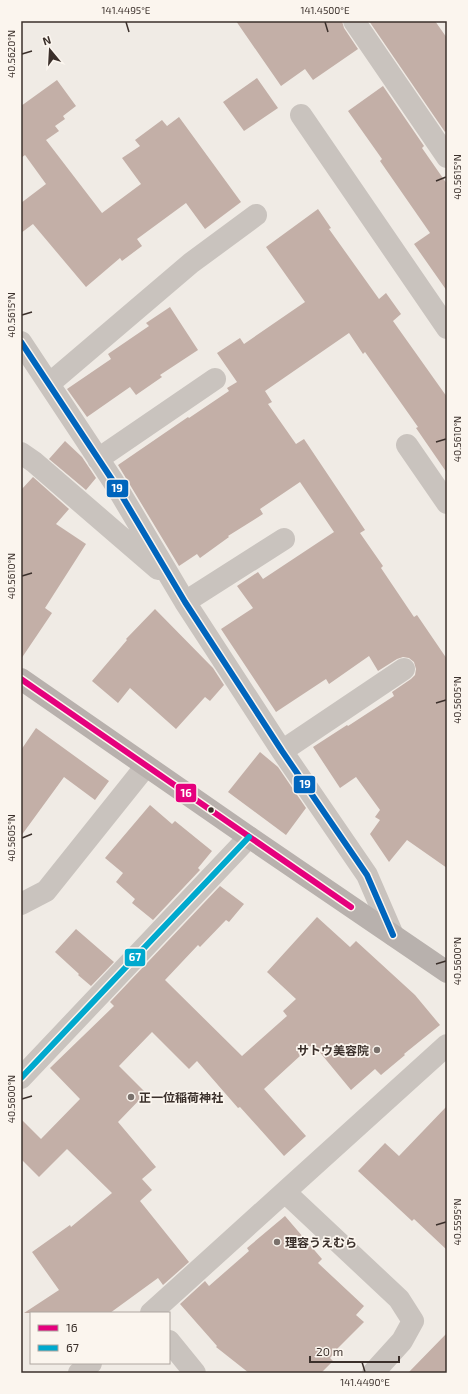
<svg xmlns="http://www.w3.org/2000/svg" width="468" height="1394" viewBox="0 0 468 1394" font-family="'Exo 2','Noto Sans JP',sans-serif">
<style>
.building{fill:#c3afa7}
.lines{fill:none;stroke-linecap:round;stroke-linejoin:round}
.street{stroke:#c9c3be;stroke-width:22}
.primary{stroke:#b8b1ad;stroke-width:22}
.bus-1-casing{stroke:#fbf5ee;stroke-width:9}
.bus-2-casing{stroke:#fbf5ee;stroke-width:9}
.bus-3-casing{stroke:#fbf5ee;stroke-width:9}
.bus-1{stroke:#e5007d;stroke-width:6}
.bus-2{stroke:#00a9ce;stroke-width:6}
.bus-3{stroke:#0065bd;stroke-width:6}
.ticks{fill:none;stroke:#3b302b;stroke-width:1.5}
.bus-dot{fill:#3b302b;stroke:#fbf5ee;stroke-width:1.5}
.poi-dot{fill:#7a716c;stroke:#fbf5ee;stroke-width:1.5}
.labels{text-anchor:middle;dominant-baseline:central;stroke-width:3.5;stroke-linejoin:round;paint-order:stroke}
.poi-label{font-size:12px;font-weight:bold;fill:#3b302b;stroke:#fbf5ee;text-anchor:start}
.line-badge{stroke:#fbf5ee;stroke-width:1.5}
.badge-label{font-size:11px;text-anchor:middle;font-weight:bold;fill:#fff}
.neatline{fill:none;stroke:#3b302b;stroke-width:1.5}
.ticks-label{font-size:10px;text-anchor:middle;fill:#3b302b}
</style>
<rect width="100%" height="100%" fill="#f0ebe5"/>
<!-- building -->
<path class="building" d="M 236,21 L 342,21 L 344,28 L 358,49 L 313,80 L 305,69 L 281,86 Z
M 369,21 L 435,21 L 447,38 L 447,130 L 445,132 Z
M 257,78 L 278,108 L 244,131 L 223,102 Z
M 57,80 L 76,106 L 63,116 L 65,119 L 55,126 L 59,131 L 46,140 L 102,213 L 141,184 L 122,158 L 140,146 L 135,140 L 162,120 L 167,126 L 179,117 L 241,202 L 205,229 L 186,203 L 137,239 L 142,246 L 122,261 L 120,258 L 86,287 L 33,224 L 21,233 L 21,203 L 46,184 L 25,155 L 21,158 L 21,106 Z
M 383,86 L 424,146 L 422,148 L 447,184 L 447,291 L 414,244 L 430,233 L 380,161 L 382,159 L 348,111 Z
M 318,209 L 331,228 L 329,229 L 379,299 L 386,293 L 401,314 L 393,321 L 447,397 L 447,473 L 416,428 L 418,427 L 365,352 L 363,354 L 349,333 L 265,391 L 272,402 L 268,404 L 296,444 L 304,439 L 365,530 L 360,533 L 383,566 L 381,568 L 414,617 L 417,615 L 447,659 L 447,868 L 407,840 L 389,862 L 370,834 L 380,820 L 375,817 L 380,810 L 356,777 L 340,788 L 313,747 L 347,725 L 348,726 L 394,696 L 392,692 L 411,679 L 415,675 L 416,669 L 414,662 L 409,658 L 403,657 L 397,659 L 378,671 L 369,656 L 329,684 L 326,679 L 276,712 L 221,629 L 253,608 L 237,586 L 258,572 L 263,579 L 334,532 L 300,482 L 260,509 L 263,514 L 228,536 L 229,537 L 200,558 L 197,554 L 179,566 L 118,465 L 188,417 L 189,418 L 229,391 L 227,388 L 237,382 L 217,353 L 240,338 L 244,344 L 305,302 L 266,247 Z
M 170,307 L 198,350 L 160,375 L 162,377 L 136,395 L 130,387 L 87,417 L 67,389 L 111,359 L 108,354 L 149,326 L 146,323 Z
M 65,441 L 82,457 L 96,478 L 86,490 L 49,459 Z
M 33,477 L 69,509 L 56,524 L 86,544 L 45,608 L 52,613 L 21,659 L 21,490 Z
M 155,609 L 213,668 L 224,685 L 210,701 L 205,697 L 176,729 L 130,688 L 118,703 L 92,681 L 127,640 L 126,639 Z
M 36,728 L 109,781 L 95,800 L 64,777 L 21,836 L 21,750 Z
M 260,752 L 278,767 L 306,808 L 286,835 L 228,792 Z
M 150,805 L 172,824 L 175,821 L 212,851 L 198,868 L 200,870 L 153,920 L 132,903 L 135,899 L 116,882 L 123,873 L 105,858 Z
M 220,886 L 244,904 L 229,922 L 226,920 L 200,947 L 198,945 L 165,980 L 242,1056 L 287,1016 L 283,1011 L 296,999 L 267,972 L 317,917 L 350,947 L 356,941 L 415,995 L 440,1025 L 404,1054 L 405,1055 L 381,1075 L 375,1069 L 351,1090 L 313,1044 L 264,1089 L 306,1136 L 284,1156 L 240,1107 L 238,1108 L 197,1061 L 189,1069 L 152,1032 L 119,1066 L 146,1093 L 118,1122 L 156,1167 L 142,1179 L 152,1190 L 140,1201 L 189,1262 L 163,1285 L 158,1278 L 110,1313 L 24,1313 L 59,1290 L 32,1252 L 70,1225 L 71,1227 L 112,1193 L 67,1149 L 39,1177 L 21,1159 L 21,1119 L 41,1139 L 80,1099 L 50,1068 L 114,1006 L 110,1002 Z
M 76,929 L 114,962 L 91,986 L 78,975 L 79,974 L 55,952 Z
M 447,1106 L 447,1250 L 414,1219 L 412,1221 L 358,1171 L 385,1143 L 399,1156 Z
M 285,1216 L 322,1259 L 318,1263 L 364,1306 L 356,1315 L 364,1322 L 338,1348 L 330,1358 L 333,1361 L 321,1373 L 249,1373 L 216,1347 L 217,1346 L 180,1304 L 205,1281 L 209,1286 L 249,1251 L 247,1248 Z
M 447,1333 L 447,1373 L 408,1373 Z"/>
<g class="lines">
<!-- street -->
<path class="street" d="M 354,21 L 447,157
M 301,115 L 447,328
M 21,342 L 113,481 L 185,602 L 282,751 L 367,875 L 393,935
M 49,384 L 191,263 L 256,215
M 407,445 L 447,503
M 21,453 L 34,462 L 158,569
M 98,459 L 215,379
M 185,602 L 284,539
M 282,751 L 404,669
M 21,904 L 46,891 L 146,766
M 21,1078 L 249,837
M 285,1192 L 399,1299 L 413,1321 L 402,1341 L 373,1373
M 151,1313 L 447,1045
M 169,1341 L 195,1373
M 79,1373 L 91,1363"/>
<!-- primary -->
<path class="primary" d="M 21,679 L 249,837 L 447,972"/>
<!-- bus-1 casing -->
<g class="bus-1-casing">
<path id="bus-1" d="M 21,679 L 351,907"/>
</g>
<!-- bus-2 casing -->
<g class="bus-2-casing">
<path id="bus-2" d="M 21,1078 L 249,837"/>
</g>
<!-- bus-3 casing -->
<g class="bus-3-casing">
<path id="bus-3" d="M 21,342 L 113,481 L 185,602 L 282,751 L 367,875 L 393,935"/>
</g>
<!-- bus-1 -->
<use href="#bus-1" class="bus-1"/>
<!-- bus-2 -->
<use href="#bus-2" class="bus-2"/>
<!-- bus-3 -->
<use href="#bus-3" class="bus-3"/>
</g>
<!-- ticks -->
<path class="ticks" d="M 126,22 L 129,32M 325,22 L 328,32M 22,54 L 32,51M 436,181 L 446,177M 22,315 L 32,312M 436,442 L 446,439M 22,576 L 32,573M 436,703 L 446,700M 22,838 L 32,834M 436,964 L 446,961M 22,1099 L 32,1096M 436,1225 L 446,1222M 362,1362 L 365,1372"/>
<!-- markers -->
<circle class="bus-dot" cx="211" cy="810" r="3.5"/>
<g class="poi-dot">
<circle cx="377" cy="1050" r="4"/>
<circle cx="131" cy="1097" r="4"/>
<circle cx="277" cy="1242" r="4"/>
</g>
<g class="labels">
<!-- poi labels -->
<g class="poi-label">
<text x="369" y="1050" text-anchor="end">サトウ美容院</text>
<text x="139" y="1097">正一位稲荷神社</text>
<text x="285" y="1242">理容うえむら</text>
</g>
</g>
<g class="line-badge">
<rect x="106" y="479" width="23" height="19" rx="4" fill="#0065bd"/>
<rect x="293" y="775" width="23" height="19" rx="4" fill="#0065bd"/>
<rect x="175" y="783" width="22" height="20" rx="4" fill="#e5007d"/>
<rect x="124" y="948" width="22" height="19" rx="4" fill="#00a9ce"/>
</g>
<g class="badge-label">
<text x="117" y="492">19</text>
<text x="305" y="788">19</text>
<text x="186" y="797">16</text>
<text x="135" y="961">67</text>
</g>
<!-- border -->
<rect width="468" height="1394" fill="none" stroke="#fbf5ee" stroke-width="44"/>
<!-- legend -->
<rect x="30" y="1312" width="140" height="52" fill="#fbf5ee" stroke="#aea6a0"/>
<rect x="38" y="1325" width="20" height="6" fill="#e5007d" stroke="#aea6a0"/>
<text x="66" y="1332" font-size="12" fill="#3b302b">16</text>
<rect x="38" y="1345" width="20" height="6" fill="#00a9ce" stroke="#aea6a0"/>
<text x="66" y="1352" font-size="12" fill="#3b302b">67</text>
<!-- north arrow -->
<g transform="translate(50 50) rotate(342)" stroke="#fbf5ee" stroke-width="3" paint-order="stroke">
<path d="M0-3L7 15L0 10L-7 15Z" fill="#3b302b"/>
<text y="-6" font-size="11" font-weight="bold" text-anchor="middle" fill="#3b302b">N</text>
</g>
<!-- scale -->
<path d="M310 1356v6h89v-6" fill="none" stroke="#3b302b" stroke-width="2"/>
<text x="316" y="1356" font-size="12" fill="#3b302b" stroke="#fbf5ee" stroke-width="3" paint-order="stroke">20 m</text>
<rect x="22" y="22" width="424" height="1350" class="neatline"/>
<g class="ticks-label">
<text x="126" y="14">141.4495°E</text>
<text x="325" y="14">141.4500°E</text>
<text transform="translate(11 54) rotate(-90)" y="4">40.5620°N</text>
<text transform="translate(457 177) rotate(-90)" y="4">40.5615°N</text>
<text transform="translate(11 315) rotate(-90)" y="4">40.5615°N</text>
<text transform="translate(457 439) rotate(-90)" y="4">40.5610°N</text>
<text transform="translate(11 576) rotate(-90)" y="4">40.5610°N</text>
<text transform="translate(457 700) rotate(-90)" y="4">40.5605°N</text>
<text transform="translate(11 838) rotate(-90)" y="4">40.5605°N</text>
<text transform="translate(457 961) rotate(-90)" y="4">40.5600°N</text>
<text transform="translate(11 1099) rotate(-90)" y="4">40.5600°N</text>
<text transform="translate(457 1222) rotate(-90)" y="4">40.5595°N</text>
<text x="365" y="1386">141.4490°E</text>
</g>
</svg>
